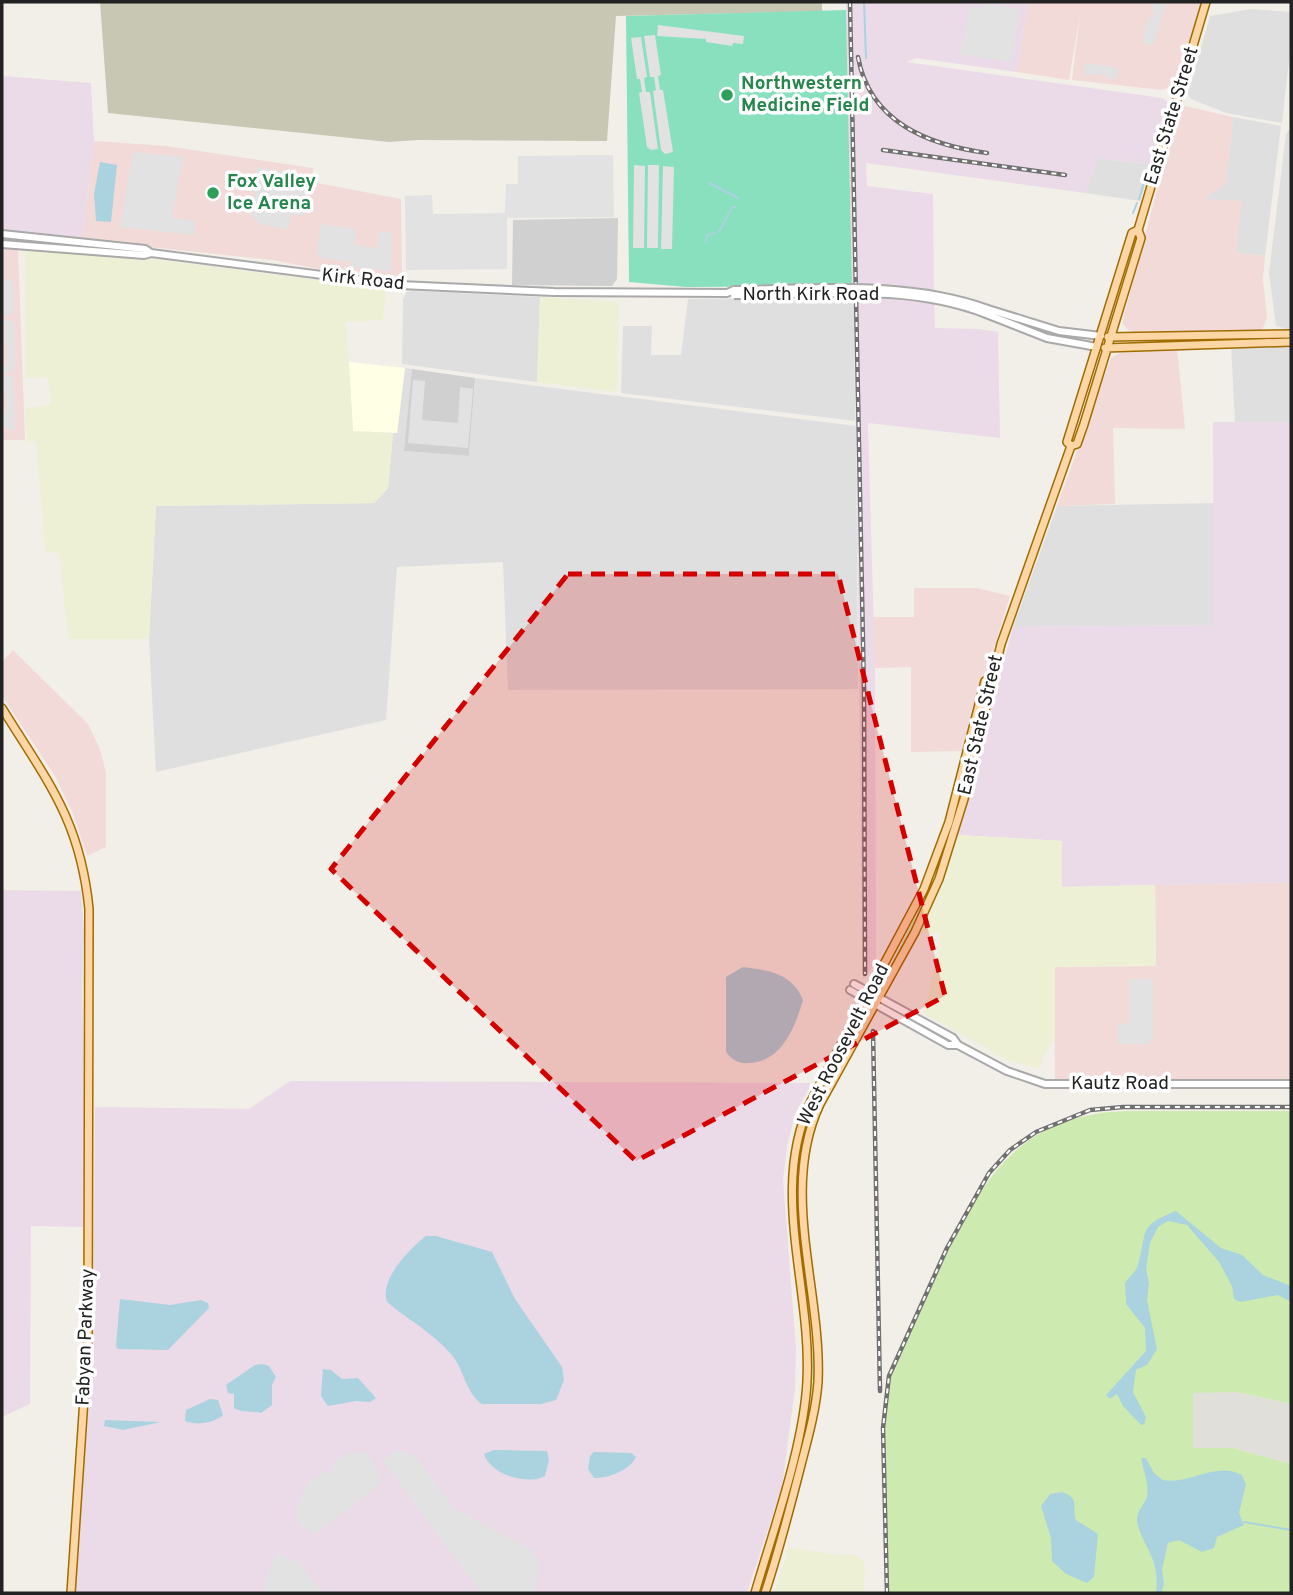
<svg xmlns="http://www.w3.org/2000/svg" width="1293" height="1595" viewBox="0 0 1293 1595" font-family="Overpass,sans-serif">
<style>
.residential{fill:#e0dfdf}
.commercial{fill:#f2dad9}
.industrial{fill:#ebdbe8}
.education{fill:#ffffe5}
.religious{fill:#d0d0d0}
.airport{fill:#e1dfda}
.construction{fill:#c7c7b4}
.farmland{fill:#eef0d5}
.grass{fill:#cdebb0}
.pitch{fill:#88e0be}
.parking{fill:#e2e2e2}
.water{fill:#aad3df}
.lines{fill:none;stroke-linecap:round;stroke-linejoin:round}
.stream{stroke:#aad3df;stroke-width:2}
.minor-casing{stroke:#a9a9a9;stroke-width:10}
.major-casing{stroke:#a06b00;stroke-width:10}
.minor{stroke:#fff;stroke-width:6}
.major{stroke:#fcd6a4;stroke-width:7}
.rail-casing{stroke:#707070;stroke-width:4.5}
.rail{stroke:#fff;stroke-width:2;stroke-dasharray:5;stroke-linecap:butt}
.minor-bridge-casing{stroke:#a9a9a9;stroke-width:10;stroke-linecap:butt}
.minor-bridge{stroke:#fff;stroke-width:6}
.marked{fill:#d40000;fill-opacity:0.2;stroke:#d40000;stroke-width:5;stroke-dasharray:14 9;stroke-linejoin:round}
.leisure-dot{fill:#2e9e5b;stroke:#fff;stroke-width:2.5}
.labels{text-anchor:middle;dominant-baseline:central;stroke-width:7;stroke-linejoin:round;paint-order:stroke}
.leisure-label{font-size:19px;font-weight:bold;fill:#27864d;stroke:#fff;text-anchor:start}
.street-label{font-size:19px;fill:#222;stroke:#fff}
</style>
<rect width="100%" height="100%" fill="#f2efe9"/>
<!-- residential -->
<path class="residential" d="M 1251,9 L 1291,12 L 1291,43 L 1282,123 L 1226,113 L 1191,99 L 1188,94 L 1210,16 Z
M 1233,117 L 1281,126 L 1265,256 L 1236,253 L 1202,200 L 1226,183 Z
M 1291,128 L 1291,330 L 1276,326 L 1269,273 L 1286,134 Z
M 1098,158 L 1152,165 L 1140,201 L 1085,193 Z
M 412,291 L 540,297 L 537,382 L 402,364 L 403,299 L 407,292 Z
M 854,298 L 855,421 L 621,393 L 623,326 L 652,326 L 651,355 L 681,355 L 688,299 Z
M 1231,346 L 1291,346 L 1291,422 L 1235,422 Z
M 405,368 L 412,369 L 405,451 L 469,456 L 475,378 L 856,426 L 858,689 L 508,690 L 503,562 L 397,567 L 386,720 L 156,772 L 149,639 L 156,506 L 374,503 L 388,488 L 393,433 L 397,433 Z
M 1214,503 L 1215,625 L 1013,627 L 1057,506 Z"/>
<!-- commercial -->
<path class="commercial" d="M 1028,2 L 1201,2 L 1175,86 L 1161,90 L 1072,80 L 1080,14 L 1069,80 L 1017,72 Z
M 1185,106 L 1233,117 L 1226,184 L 1203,199 L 1242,201 L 1236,253 L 1265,256 L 1263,279 L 1267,318 L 1262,330 L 1134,332 L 1127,329 L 1122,323 L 1158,186 L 1181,110 Z
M 94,141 L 166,146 L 313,168 L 312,182 L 401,199 L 402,280 L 343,274 L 273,260 L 82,240 Z
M 2,246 L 18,248 L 25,440 L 2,440 Z
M 1177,348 L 1185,429 L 1113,428 L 1115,504 L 1057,506 L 1111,358 L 1120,353 Z
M 914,588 L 977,588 L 1010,596 L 963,751 L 911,752 L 911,667 L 875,668 L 873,617 L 914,617 Z
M 13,650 L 88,724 L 100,749 L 106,773 L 106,847 L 87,856 L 73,814 L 55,776 L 2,696 L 2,662 Z
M 1291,882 L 1291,1081 L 1055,1082 L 1054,967 L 1156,966 L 1155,885 Z"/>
<!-- industrial -->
<path class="industrial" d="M 846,2 L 1028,2 L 1017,72 L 916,58 L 906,62 L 1162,98 L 1167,101 L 1169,109 L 1152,165 L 1098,158 L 1085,193 L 866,163 L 867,186 L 933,194 L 934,290 L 852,286 Z
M 2,76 L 91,83 L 94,141 L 82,240 L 2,231 Z
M 896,297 L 934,302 L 935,328 L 980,329 L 998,332 L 1000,438 L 868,423 L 875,668 L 876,963 L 863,979 L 854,298 Z
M 1213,422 L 1291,422 L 1291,882 L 1061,887 L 1062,841 L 957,835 L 1013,627 L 1214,625 Z
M 2,890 L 81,891 L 84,931 L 82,990 L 85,1085 L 83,1227 L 31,1226 L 30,1404 L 2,1417 Z
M 290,1081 L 812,1083 L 795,1114 L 787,1146 L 783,1180 L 796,1347 L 795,1388 L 782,1487 L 747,1593 L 75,1593 L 93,1349 L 95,1107 L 249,1109 Z"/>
<!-- education -->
<path class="education" d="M 349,362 L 405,368 L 397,433 L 353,431 Z"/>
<!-- religious -->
<path class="religious" d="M 618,218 L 617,279 L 612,286 L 512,285 L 513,220 Z
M 412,369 L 475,378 L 469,456 L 404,451 Z"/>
<!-- airport -->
<path class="airport" d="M 1193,1392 L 1237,1392 L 1291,1404 L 1291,1464 L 1233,1448 L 1193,1448 Z"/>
<!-- construction -->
<path class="construction" d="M 100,2 L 822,2 L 822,11 L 616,16 L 607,141 L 417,140 L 389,142 L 108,113 Z"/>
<!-- farmland -->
<path class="farmland" d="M 25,249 L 147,258 L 386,289 L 383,320 L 346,322 L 353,431 L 393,433 L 388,488 L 374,503 L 156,506 L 149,639 L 68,639 L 59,552 L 45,553 L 36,441 L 27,442 L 25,408 L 51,405 L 48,377 L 25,378 Z
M 540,297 L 616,302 L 619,309 L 617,392 L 537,382 Z
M 957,835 L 1062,841 L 1062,887 L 1155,885 L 1156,966 L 1055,967 L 1055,1039 L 1046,1051 L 1039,1069 L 1008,1060 L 924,1014 L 941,934 L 918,933 L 939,887 Z
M 789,1547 L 830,1554 L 858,1555 L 865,1563 L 864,1593 L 774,1593 Z"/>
<!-- grass -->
<path class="grass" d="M 954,816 L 956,816 L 933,887 L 887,977 L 885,976 L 919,909 Z
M 857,1021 L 859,1023 C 834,1067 802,1119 799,1171 C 797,1206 804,1243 807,1278 L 803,1278 C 799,1235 788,1186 799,1143 C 810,1100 836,1061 857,1021 Z
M 1128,1111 L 1291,1111 L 1291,1404 L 1237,1392 L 1193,1393 L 1193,1448 L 1233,1448 L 1291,1464 L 1291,1593 L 887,1593 C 887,1554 886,1515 885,1477 C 885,1450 882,1423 886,1397 C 892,1359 914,1324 930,1290 C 975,1195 1007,1114 1128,1111 Z
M 807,1297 C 811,1350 826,1415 795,1463 L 807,1409 L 804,1298 Z"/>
<!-- pitch -->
<path class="pitch" d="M 846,10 L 852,286 L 686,287 L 629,282 L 626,16 Z"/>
<!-- parking -->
<path class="parking" d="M 1154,2 L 1166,2 L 1153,46 L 1142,42 L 1149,17 L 1153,18 L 1155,12 L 1151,10 Z
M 985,4 L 1020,9 L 1011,62 L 960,54 L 969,6 L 984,9 Z
M 658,25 L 744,36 L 743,44 L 733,43 L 732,46 L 706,42 L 706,39 L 657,36 Z
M 655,35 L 661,75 L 658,76 L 660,90 L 663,90 L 673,152 L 665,154 L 661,150 L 653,91 L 656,90 L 654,77 L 650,77 L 644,36 Z
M 641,37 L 647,77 L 644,78 L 646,92 L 650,92 L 658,149 L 651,150 L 647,147 L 639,93 L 642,92 L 640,79 L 637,79 L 631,38 Z
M 1085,63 L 1118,68 L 1116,79 L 1106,78 L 1106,74 L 1083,75 Z
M 133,152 L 183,157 L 172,218 L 196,221 L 194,235 L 120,227 Z
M 613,155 L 614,217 L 507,218 L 507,269 L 406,270 L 405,196 L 432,195 L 433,214 L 505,213 L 506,184 L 518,184 L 518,156 Z
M 634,165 L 645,166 L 644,248 L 633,248 Z
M 648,165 L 659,165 L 658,248 L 647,248 Z
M 663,166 L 674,167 L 672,249 L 661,249 Z
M 257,167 L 310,177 L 303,216 L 291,214 L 288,229 L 262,225 L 251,217 Z
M 320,224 L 356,229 L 355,245 L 377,248 L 380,231 L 392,232 L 391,271 L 351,267 L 351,262 L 317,257 Z
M 2,280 L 13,280 L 14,312 L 10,315 L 2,315 Z
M 2,318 L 14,322 L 15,369 L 11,369 L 11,373 L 2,373 L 2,365 L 7,365 L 7,343 L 3,343 L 3,330 L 6,329 L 6,325 L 2,325 Z
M 3,375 L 13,376 L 15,431 L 4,428 L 3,410 L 7,409 Z
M 413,380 L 425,381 L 422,420 L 458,423 L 460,387 L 473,389 L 468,448 L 408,443 Z
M 1129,979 L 1153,979 L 1153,1040 L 1149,1040 L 1149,1044 L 1118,1044 L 1118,1024 L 1130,1023 Z
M 365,1451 L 380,1471 L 377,1474 L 383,1482 L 314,1535 L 307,1527 L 303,1528 L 296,1519 L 299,1515 L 295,1514 L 304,1489 L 308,1489 L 305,1485 L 323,1472 L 325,1474 L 332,1470 L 330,1466 L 350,1452 L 352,1454 Z
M 391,1451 L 407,1451 L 409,1457 L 414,1454 L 452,1506 L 450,1511 L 453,1508 L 535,1552 L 533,1556 L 539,1558 L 539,1581 L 534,1581 L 539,1585 L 534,1593 L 481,1593 L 383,1461 L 390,1456 Z
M 278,1551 L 293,1562 L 297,1559 L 323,1593 L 263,1593 L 268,1572 Z"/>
<!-- water -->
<path class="water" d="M 100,162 L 117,165 L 111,222 L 96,221 L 94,194 Z
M 743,967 C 768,970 793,974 803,1000 C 795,1028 781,1062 749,1063 C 739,1064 732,1060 726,1052 L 726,977 Z
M 1176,1211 L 1221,1248 L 1242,1255 L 1263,1275 L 1291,1286 L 1291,1302 L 1278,1295 L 1240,1302 L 1234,1299 L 1232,1286 L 1219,1262 L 1187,1225 L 1168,1221 L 1158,1227 L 1150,1243 L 1146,1269 L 1149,1283 L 1147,1300 L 1157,1349 L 1147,1365 L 1136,1370 L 1133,1392 L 1146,1417 L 1144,1424 L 1141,1425 L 1123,1406 L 1117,1394 L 1110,1399 L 1106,1395 L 1146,1351 L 1145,1328 L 1126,1304 L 1125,1283 C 1129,1277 1136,1272 1138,1265 C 1148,1231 1137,1226 1176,1211 Z
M 426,1236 L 436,1236 L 492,1252 L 515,1299 L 562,1367 L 564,1380 L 556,1400 L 541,1404 L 482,1404 C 465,1392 464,1369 451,1354 C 432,1332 408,1320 387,1302 C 379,1280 409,1249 426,1236 Z
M 120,1299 L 170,1305 L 201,1300 L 208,1303 L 209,1308 L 168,1350 L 118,1349 L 116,1346 Z
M 262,1364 L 269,1366 L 276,1377 L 272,1385 L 272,1405 L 261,1413 C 252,1411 242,1413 234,1408 L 234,1394 L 228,1393 L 226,1385 L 255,1365 Z
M 323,1369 L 331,1370 L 342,1379 L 358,1378 L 376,1398 L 370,1402 L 356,1401 L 328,1406 L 321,1396 Z
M 210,1399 L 218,1400 L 223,1415 C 215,1423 195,1426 185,1421 L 186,1410 Z
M 105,1420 L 161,1422 L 123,1430 L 104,1426 Z
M 494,1450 L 547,1451 L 549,1460 L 545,1476 C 527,1486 490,1474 484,1454 Z
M 594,1452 L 631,1453 L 636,1457 C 629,1471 609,1478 594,1478 L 588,1469 L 590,1456 Z
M 1141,1458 L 1146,1458 L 1154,1473 L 1163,1480 C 1191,1485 1215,1461 1242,1475 L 1246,1485 L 1239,1513 L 1244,1525 L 1217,1537 L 1214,1548 L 1202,1552 L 1179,1540 L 1168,1543 L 1162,1570 L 1164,1584 L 1161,1593 L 1156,1593 C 1161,1558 1142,1547 1137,1521 C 1136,1511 1145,1505 1147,1496 C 1149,1481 1143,1471 1141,1458 Z
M 1062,1492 C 1081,1499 1071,1506 1076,1520 L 1098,1534 L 1094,1577 L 1087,1583 L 1066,1574 L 1052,1561 L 1051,1538 L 1041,1506 L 1050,1494 Z"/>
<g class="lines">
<!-- stream -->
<path class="stream" d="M 864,2 L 866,58
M 709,183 L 738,198
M 1139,199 L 1147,174
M 1133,213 L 1137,203
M 719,232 L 732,207 L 736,207
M 706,242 L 707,235 L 715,233
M 1244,1522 L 1291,1530"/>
<!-- minor casing -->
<g class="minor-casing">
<path id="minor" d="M 2,234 L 145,249 L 151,253
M 2,244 L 144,255 L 151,253 L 400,285 L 554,292 L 727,293 L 734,290
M 988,309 L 1059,331 L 1101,336
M 986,314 L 1047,338 L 1097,347
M 854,984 L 953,1038 L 958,1045
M 850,990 L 948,1045 L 958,1045 L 1007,1071 L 1045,1084 L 1291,1084"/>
</g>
<!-- major casing -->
<g class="major-casing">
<path id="major" d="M 1108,337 L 1291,334
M 1105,348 L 1291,342
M 1071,446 L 1067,442 L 1132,233 L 1138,230 L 1206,2
M 2,708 C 47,781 80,819 89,909 L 88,1339 L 71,1593
M 755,1593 C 773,1531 804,1445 807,1381 C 812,1288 769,1190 811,1101 L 924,889 L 949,822 L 985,681 L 990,678
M 765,1593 C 779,1551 790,1508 801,1465 C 808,1438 816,1410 818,1382 C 822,1290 779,1191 820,1104 L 915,932 L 939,879 L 964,799 L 1001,644 L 1071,446 L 1077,444 L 1084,424 L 1141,238 L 1138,230"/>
</g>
<!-- minor -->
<use href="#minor" class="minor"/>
<!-- major -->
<use href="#major" class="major"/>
<!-- rail casing -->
<g class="rail-casing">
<path id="rail" d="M 850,2 L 864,691 L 865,974
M 858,57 C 870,123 929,145 987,153
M 883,150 L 1065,175
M 873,1031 L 880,1391
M 887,1593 L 883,1428 L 889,1376 L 947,1248 L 989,1173 L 1010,1150 L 1036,1132 L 1090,1110 L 1123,1107 L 1291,1107"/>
</g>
<!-- rail -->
<use href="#rail" class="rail"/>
<!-- minor-bridge casing -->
<g class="minor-bridge-casing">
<path id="minor-bridge" d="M 734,290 C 819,289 907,280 988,309
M 734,295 C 817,295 907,283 986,314"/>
</g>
<!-- minor-bridge -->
<use href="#minor-bridge" class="minor-bridge"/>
</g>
<!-- marked area -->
<path class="marked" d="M 568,574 L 838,574 L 945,996 L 636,1161 L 331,869 Z"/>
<!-- markers -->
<g class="leisure-dot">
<circle cx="727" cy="95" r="7"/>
<circle cx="213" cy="193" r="7"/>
</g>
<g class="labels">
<!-- leisure labels -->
<g class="leisure-label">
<text x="741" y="84">Northwestern<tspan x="741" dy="22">Medicine Field</tspan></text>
<text x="227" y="182">Fox Valley<tspan x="227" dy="22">Ice Arena</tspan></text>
</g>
<!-- street labels -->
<g class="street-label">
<text transform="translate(1172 116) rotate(-73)">East State Street</text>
<text transform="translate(363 280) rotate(6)">Kirk Road</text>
<text x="811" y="295">North Kirk Road</text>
<text transform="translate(981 725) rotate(-77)">East State Street</text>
<text transform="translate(844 1045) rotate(-63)">West Roosevelt Road</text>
<text x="1120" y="1084">Kautz Road</text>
<text transform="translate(86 1337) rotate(-88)">Fabyan Parkway</text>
</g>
</g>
<!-- border -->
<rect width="1293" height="1595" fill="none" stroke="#222222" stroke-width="7"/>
</svg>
